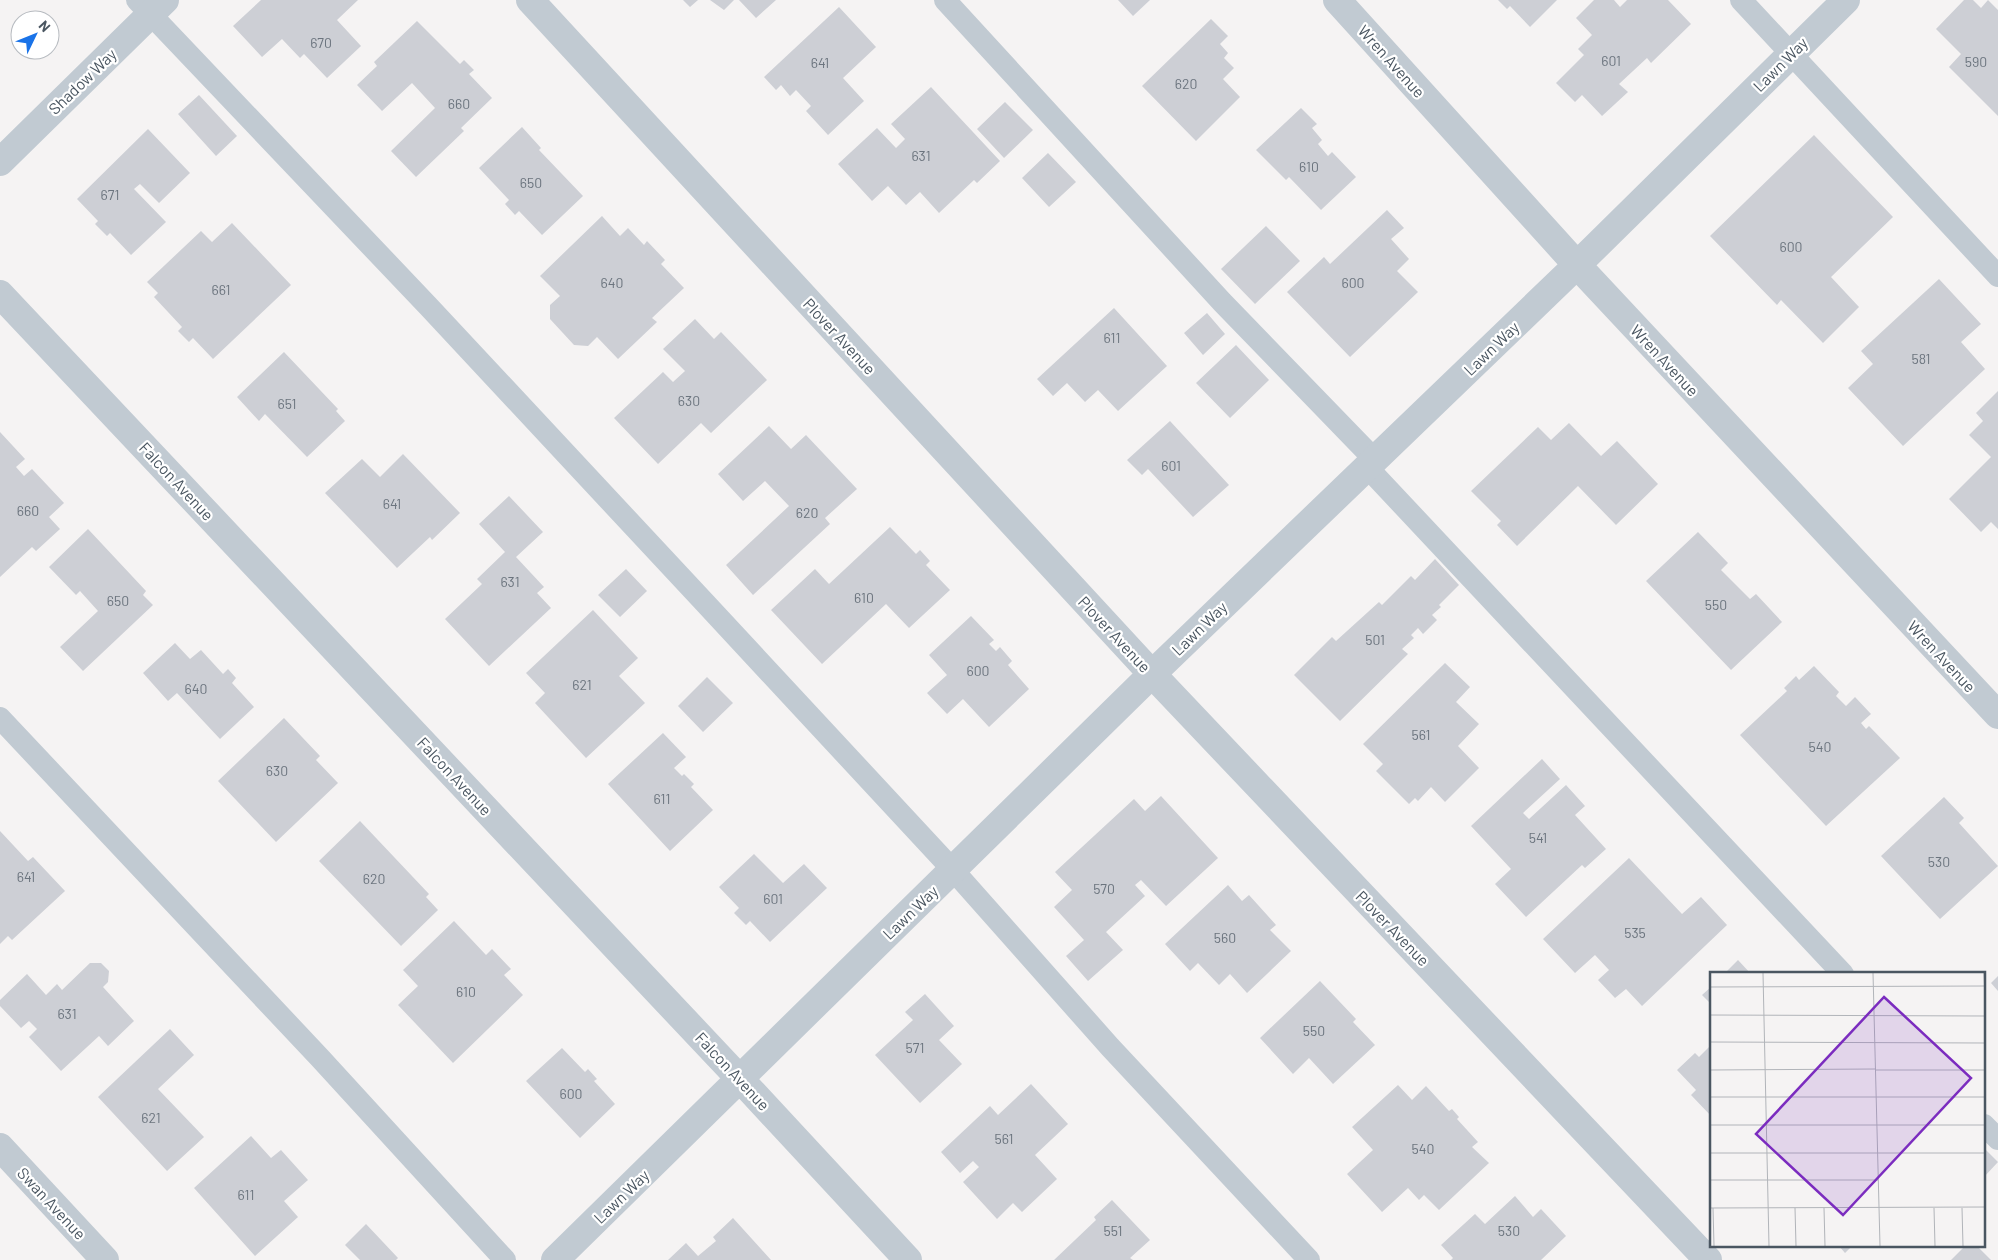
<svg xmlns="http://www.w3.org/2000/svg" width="1998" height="1260" viewBox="0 0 1998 1260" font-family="Barlow,sans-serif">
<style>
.building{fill:#cdcfd5}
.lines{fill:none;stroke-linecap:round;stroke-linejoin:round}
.service{stroke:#c1cad2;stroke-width:22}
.minor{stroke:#c1cad2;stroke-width:28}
.labels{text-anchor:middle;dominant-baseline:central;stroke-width:4.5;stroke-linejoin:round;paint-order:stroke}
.number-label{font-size:14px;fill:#6b747e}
.street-label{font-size:16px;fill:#4a5661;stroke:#fff}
.inset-road{fill:none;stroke:#b1b4b9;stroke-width:1}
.view{fill:#7b2cbf;fill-opacity:0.15;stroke:#7b2cbf;stroke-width:2.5}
.inset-edge{fill:none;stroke:#4a5661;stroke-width:2.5}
</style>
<rect width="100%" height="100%" fill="#f5f3f3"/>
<!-- building -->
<path class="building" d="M 261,0 L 358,0 L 337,20 L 361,46 L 327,78 L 304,54 L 300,58 L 282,39 L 262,57 L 233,26 Z
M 683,0 L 698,0 L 690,7 Z
M 710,0 L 734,0 L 724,10 Z
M 739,0 L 776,0 L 756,18 Z
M 1118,0 L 1150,0 L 1133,16 Z
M 1498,0 L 1557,0 L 1530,27 L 1510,6 L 1507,9 Z
M 1594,0 L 1614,0 L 1620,7 L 1627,0 L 1668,0 L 1691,24 L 1651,63 L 1647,58 L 1619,84 L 1628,92 L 1602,116 L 1582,95 L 1575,102 L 1556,83 L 1584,55 L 1578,49 L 1592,35 L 1576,18 Z
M 1964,0 L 1973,0 L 1981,8 L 1988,0 L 1998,10 L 1998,116 L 1949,67 L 1961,54 L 1936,29 Z
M 839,7 L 876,47 L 843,78 L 864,101 L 828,135 L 806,111 L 811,106 L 796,90 L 790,96 L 781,85 L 776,90 L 764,77 Z
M 1211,19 L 1228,36 L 1220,44 L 1228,53 L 1224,58 L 1234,68 L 1223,79 L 1240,97 L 1196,141 L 1142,86 Z
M 417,21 L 460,64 L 464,60 L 474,70 L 469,74 L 492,98 L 461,128 L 464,131 L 416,177 L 391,151 L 435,108 L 412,83 L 382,111 L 357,85 L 377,66 L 374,62 Z
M 931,87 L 1000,161 L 977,183 L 974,180 L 939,213 L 920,192 L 906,205 L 888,186 L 872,201 L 838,164 L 877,128 L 896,148 L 905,139 L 891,124 Z
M 199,95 L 237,136 L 216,156 L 178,114 Z
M 1005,102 L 1033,130 L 1004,158 L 977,129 Z
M 1301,108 L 1317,124 L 1312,128 L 1322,140 L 1318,144 L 1328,156 L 1332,152 L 1356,177 L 1321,210 L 1289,177 L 1286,180 L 1256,150 Z
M 522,127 L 541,148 L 539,150 L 583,196 L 542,235 L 519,211 L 515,215 L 505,204 L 509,200 L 479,168 Z
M 148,129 L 190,173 L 159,203 L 140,184 L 134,189 L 166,222 L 131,255 L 110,233 L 107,236 L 95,224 L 98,221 L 77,199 Z
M 1814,135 L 1893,217 L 1831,277 L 1859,307 L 1823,343 L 1781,300 L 1777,305 L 1710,236 Z
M 1048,153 L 1076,182 L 1049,207 L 1022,178 Z
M 1387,210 L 1404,228 L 1391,239 L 1409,259 L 1397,271 L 1418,292 L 1350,357 L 1287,292 L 1324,257 L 1330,264 Z
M 602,216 L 620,236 L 628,228 L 644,245 L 647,241 L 665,260 L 661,264 L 684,288 L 652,318 L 657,322 L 618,359 L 597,337 L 588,346 L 574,345 L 550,319 L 550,305 L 560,296 L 540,276 Z
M 232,223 L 291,285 L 213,359 L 193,338 L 189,342 L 178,331 L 182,327 L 154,297 L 158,293 L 147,282 L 201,231 L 212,242 Z
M 1266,226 L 1300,261 L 1255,304 L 1221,269 Z
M 1939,279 L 1981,324 L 1961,342 L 1985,369 L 1903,446 L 1848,388 L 1873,364 L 1861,351 Z
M 1114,308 L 1167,366 L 1118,411 L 1098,390 L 1085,402 L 1067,383 L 1053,396 L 1037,379 Z
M 1207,313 L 1225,334 L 1203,355 L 1184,333 Z
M 695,319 L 714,339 L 721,332 L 767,380 L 711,433 L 701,423 L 658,464 L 614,418 L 663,372 L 673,382 L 685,371 L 663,349 Z
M 1236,345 L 1269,380 L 1230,418 L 1196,383 Z
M 284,352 L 338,409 L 336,411 L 345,421 L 307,457 L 265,414 L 259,421 L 237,397 Z
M 1998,391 L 1998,529 L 1991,522 L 1981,532 L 1949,499 L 1991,457 L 1969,435 L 1983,421 L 1976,413 Z
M 1170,421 L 1229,485 L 1193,517 L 1148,469 L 1142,475 L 1127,460 Z
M 1569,423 L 1601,456 L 1617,441 L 1658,484 L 1616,525 L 1578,486 L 1517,546 L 1497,525 L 1501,521 L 1471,491 L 1538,427 L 1551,440 Z
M 769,426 L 791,449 L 806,435 L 857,489 L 825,518 L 830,524 L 753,595 L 726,565 L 789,506 L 765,481 L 743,501 L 718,474 Z
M 0,432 L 25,459 L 16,467 L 24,476 L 32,469 L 64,503 L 49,517 L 60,529 L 36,551 L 32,547 L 0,577 Z
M 403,454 L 460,513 L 432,540 L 430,537 L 397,568 L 325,493 L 362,459 L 380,477 Z
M 509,496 L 543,532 L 516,557 L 544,587 L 537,593 L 551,608 L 489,666 L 445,619 L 482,584 L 477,579 L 505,552 L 479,524 Z
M 890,527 L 916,554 L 920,550 L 930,561 L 926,565 L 950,590 L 909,628 L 886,604 L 822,664 L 771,610 L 815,569 L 829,584 Z
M 88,529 L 146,591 L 143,595 L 153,605 L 83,671 L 60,647 L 98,611 L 80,591 L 76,595 L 49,567 Z
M 1698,532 L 1728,563 L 1721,570 L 1750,599 L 1756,594 L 1782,622 L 1731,670 L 1646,581 Z
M 1435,559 L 1459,585 L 1439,605 L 1441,607 L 1432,615 L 1437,620 L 1423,634 L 1418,628 L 1411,635 L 1414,638 L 1402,649 L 1408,654 L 1340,721 L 1294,675 L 1332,637 L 1336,641 L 1379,602 L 1382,605 L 1411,576 L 1415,580 Z
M 626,569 L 647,591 L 620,617 L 598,595 Z
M 593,610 L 638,658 L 619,676 L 645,703 L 586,758 L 535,703 L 545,693 L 526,673 Z
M 971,616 L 994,640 L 989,644 L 996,651 L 1000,647 L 1012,661 L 1008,665 L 1029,689 L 989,727 L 963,699 L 947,714 L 927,693 L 947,675 L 929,655 Z
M 175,643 L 190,659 L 201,650 L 223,674 L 228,669 L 236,678 L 232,683 L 254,707 L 220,739 L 177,693 L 168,701 L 143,673 Z
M 1445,663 L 1470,687 L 1456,702 L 1479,724 L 1458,746 L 1479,768 L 1445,802 L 1431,787 L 1418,801 L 1415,798 L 1409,804 L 1376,771 L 1383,764 L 1363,744 Z
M 1814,666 L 1839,692 L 1836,696 L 1846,706 L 1855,697 L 1871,714 L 1861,723 L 1866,729 L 1869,726 L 1900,758 L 1826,826 L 1740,735 L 1787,691 L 1784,688 L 1796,676 L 1799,680 Z
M 707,677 L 733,703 L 703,732 L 678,706 Z
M 284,718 L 320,756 L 316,760 L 338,783 L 276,842 L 218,781 Z
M 663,733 L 686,757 L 674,768 L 682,776 L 684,774 L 694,784 L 691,787 L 713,810 L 670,851 L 608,784 Z
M 1542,759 L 1560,779 L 1523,813 L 1529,819 L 1566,785 L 1585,806 L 1575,815 L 1606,849 L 1585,868 L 1582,865 L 1526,917 L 1495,884 L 1511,869 L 1471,826 Z
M 1161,796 L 1218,858 L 1166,906 L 1141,880 L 1135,885 L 1145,896 L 1106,932 L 1123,950 L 1088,981 L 1066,956 L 1084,940 L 1054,907 L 1072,890 L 1055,872 L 1134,799 L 1145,811 Z
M 1944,797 L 1964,818 L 1959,823 L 1998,866 L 1940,919 L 1881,856 Z
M 360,821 L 429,894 L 426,897 L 438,910 L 401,946 L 319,861 Z
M 0,831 L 28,861 L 33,857 L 65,891 L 12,940 L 8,936 L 0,944 Z
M 754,854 L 783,883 L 804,864 L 827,888 L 770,942 L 750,921 L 746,925 L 734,913 L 739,908 L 719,887 Z
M 1629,858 L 1682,914 L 1701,897 L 1727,925 L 1642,1006 L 1626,989 L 1615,998 L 1598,980 L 1609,970 L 1595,955 L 1575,973 L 1543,939 Z
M 1228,885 L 1242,901 L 1249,895 L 1276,925 L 1270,930 L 1291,951 L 1247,993 L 1230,974 L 1219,985 L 1198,963 L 1190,971 L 1165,944 Z
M 454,921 L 486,955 L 492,949 L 511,969 L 504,975 L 523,995 L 453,1063 L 398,1005 L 418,986 L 403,970 Z
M 1738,960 L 1751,974 L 1724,974 Z
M 90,963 L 101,963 L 109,971 L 108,982 L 103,987 L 134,1021 L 108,1046 L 99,1036 L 61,1071 L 29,1037 L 37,1029 L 29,1021 L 21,1028 L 0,1006 L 0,1000 L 27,974 L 46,995 L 57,984 L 62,990 Z
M 1998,976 L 1998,991 L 1991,983 Z
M 1320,981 L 1356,1019 L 1353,1022 L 1375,1045 L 1333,1084 L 1309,1058 L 1293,1074 L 1260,1038 Z
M 1712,986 L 1712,1005 L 1702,995 Z
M 925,994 L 954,1026 L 939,1040 L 962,1064 L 920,1103 L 875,1055 L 913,1020 L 905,1012 Z
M 170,1029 L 194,1055 L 158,1089 L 204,1137 L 167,1171 L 98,1097 Z
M 1712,1044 L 1712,1117 L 1691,1095 L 1696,1090 L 1677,1070 L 1695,1053 L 1699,1057 Z
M 562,1048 L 585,1072 L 588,1069 L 597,1079 L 594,1081 L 615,1104 L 580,1138 L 526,1081 Z
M 1031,1084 L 1068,1124 L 1035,1155 L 1057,1179 L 1022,1212 L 1013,1203 L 997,1219 L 963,1182 L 979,1167 L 973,1161 L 960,1173 L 941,1152 L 990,1106 L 998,1115 Z
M 1398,1085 L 1412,1100 L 1426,1086 L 1449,1111 L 1452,1109 L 1459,1117 L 1457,1119 L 1478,1142 L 1472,1147 L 1489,1163 L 1439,1210 L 1424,1195 L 1419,1200 L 1408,1188 L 1382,1212 L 1347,1174 L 1373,1150 L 1352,1127 Z
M 251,1136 L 271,1158 L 281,1150 L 308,1180 L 284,1201 L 298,1217 L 255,1256 L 194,1188 Z
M 1984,1148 L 1998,1162 L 1984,1177 Z
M 1515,1196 L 1533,1217 L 1541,1209 L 1566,1236 L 1541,1260 L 1451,1260 L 1453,1258 L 1441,1245 L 1475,1214 L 1485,1224 Z
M 1112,1200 L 1150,1240 L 1130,1258 L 1133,1260 L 1054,1260 L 1096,1220 L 1094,1217 Z
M 733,1218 L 771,1260 L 668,1260 L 686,1243 L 698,1256 L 716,1241 L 713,1237 Z
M 366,1224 L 398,1258 L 396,1260 L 360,1260 L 345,1245 Z
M 1839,1246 L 1852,1246 L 1845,1253 Z
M 1965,1246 L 1977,1246 L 1991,1260 L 1951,1260 Z"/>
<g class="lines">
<!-- service -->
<path class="service" d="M 137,0 L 429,307 L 706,604 L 953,870 L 1110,1047 L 1309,1260
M 945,0 L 1222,302 L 1375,460
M 1741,0 L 1998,276
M 1367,467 L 1843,974
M 0,718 L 320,1058 L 505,1260
M 1984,1125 L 1998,1139"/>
<!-- minor -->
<path class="minor" d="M 530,0 L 1152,674 L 1708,1260
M 1337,0 L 1577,265 L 1998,715
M 0,162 L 165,0
M 0,294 L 740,1079 L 908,1260
M 0,1147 L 105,1260
M 555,1260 L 1152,674 L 1577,265 L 1846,0"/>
</g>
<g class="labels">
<!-- number labels -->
<g class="number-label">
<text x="321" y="42">670</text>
<text x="1611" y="60">601</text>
<text x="1976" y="61">590</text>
<text x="820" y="62">641</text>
<text x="1186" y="83">620</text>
<text x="459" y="103">660</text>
<text x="921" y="155">631</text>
<text x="1309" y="166">610</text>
<text x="531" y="182">650</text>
<text x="110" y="194">671</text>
<text x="1791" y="246">600</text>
<text x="612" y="282">640</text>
<text x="1353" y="282">600</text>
<text x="221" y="289">661</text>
<text x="1112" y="337">611</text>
<text x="1921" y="358">581</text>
<text x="689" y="400">630</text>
<text x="287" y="403">651</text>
<text x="1171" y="465">601</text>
<text x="392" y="503">641</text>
<text x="28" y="510">660</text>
<text x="807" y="512">620</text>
<text x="510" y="581">631</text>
<text x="864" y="597">610</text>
<text x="118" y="600">650</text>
<text x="1716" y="604">550</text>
<text x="1375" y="639">501</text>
<text x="978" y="670">600</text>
<text x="582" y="684">621</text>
<text x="196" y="688">640</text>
<text x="1421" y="734">561</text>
<text x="1820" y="746">540</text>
<text x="277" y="770">630</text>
<text x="662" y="798">611</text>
<text x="1538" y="837">541</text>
<text x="1939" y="861">530</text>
<text x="26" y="876">641</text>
<text x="374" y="878">620</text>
<text x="1104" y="888">570</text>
<text x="773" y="898">601</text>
<text x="1635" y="932">535</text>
<text x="1225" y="937">560</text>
<text x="466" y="991">610</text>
<text x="67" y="1013">631</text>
<text x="1314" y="1030">550</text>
<text x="915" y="1047">571</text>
<text x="571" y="1093">600</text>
<text x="151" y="1117">621</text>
<text x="1004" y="1138">561</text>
<text x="1423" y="1148">540</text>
<text x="246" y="1194">611</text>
<text x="1113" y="1230">551</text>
<text x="1509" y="1230">530</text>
</g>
<!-- street labels -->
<g class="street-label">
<text transform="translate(1392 61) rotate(48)">Wren Avenue</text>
<text transform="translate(1780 64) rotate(-45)">Lawn Way</text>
<text transform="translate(82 81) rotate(-44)">Shadow Way</text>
<text transform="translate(840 336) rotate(47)">Plover Avenue</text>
<text transform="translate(1491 348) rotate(-44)">Lawn Way</text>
<text transform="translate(1665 360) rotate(47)">Wren Avenue</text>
<text transform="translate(177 481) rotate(47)">Falcon Avenue</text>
<text transform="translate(1199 628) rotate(-44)">Lawn Way</text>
<text transform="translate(1115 634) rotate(47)">Plover Avenue</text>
<text transform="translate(1942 656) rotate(47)">Wren Avenue</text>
<text transform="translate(455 776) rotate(47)">Falcon Avenue</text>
<text transform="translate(910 912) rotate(-44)">Lawn Way</text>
<text transform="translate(1393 928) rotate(46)">Plover Avenue</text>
<text transform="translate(733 1071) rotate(47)">Falcon Avenue</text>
<text transform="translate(621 1196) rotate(-44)">Lawn Way</text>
<text transform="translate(52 1203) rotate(47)">Swan Avenue</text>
</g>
</g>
<!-- overview -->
<g transform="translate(1710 972)">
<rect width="275" height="275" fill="#f5f3f3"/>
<path class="inset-road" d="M 53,1 L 59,274M 163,1 L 170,274M 274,1 L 275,23M 0,15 L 274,14M 0,43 L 275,44M 0,70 L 275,71M 0,98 L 166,97M 166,98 L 275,98M 0,125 L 275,125M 0,153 L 275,153M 0,181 L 275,181M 0,208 L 168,208M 0,236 L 275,235M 3,236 L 4,274M 85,236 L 86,274M 114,236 L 115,274M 224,236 L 225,274M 252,236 L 253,274"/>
<path class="view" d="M 174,25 L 261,106 L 133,243 L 46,162 Z"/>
<rect width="275" height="275" class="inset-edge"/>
</g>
<!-- north arrow -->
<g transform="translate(35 35) rotate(47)"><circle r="24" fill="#ffffff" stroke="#b7bbc0"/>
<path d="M0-4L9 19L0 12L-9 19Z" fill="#1a73e8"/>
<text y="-8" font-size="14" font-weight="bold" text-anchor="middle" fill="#4a5661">N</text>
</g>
</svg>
